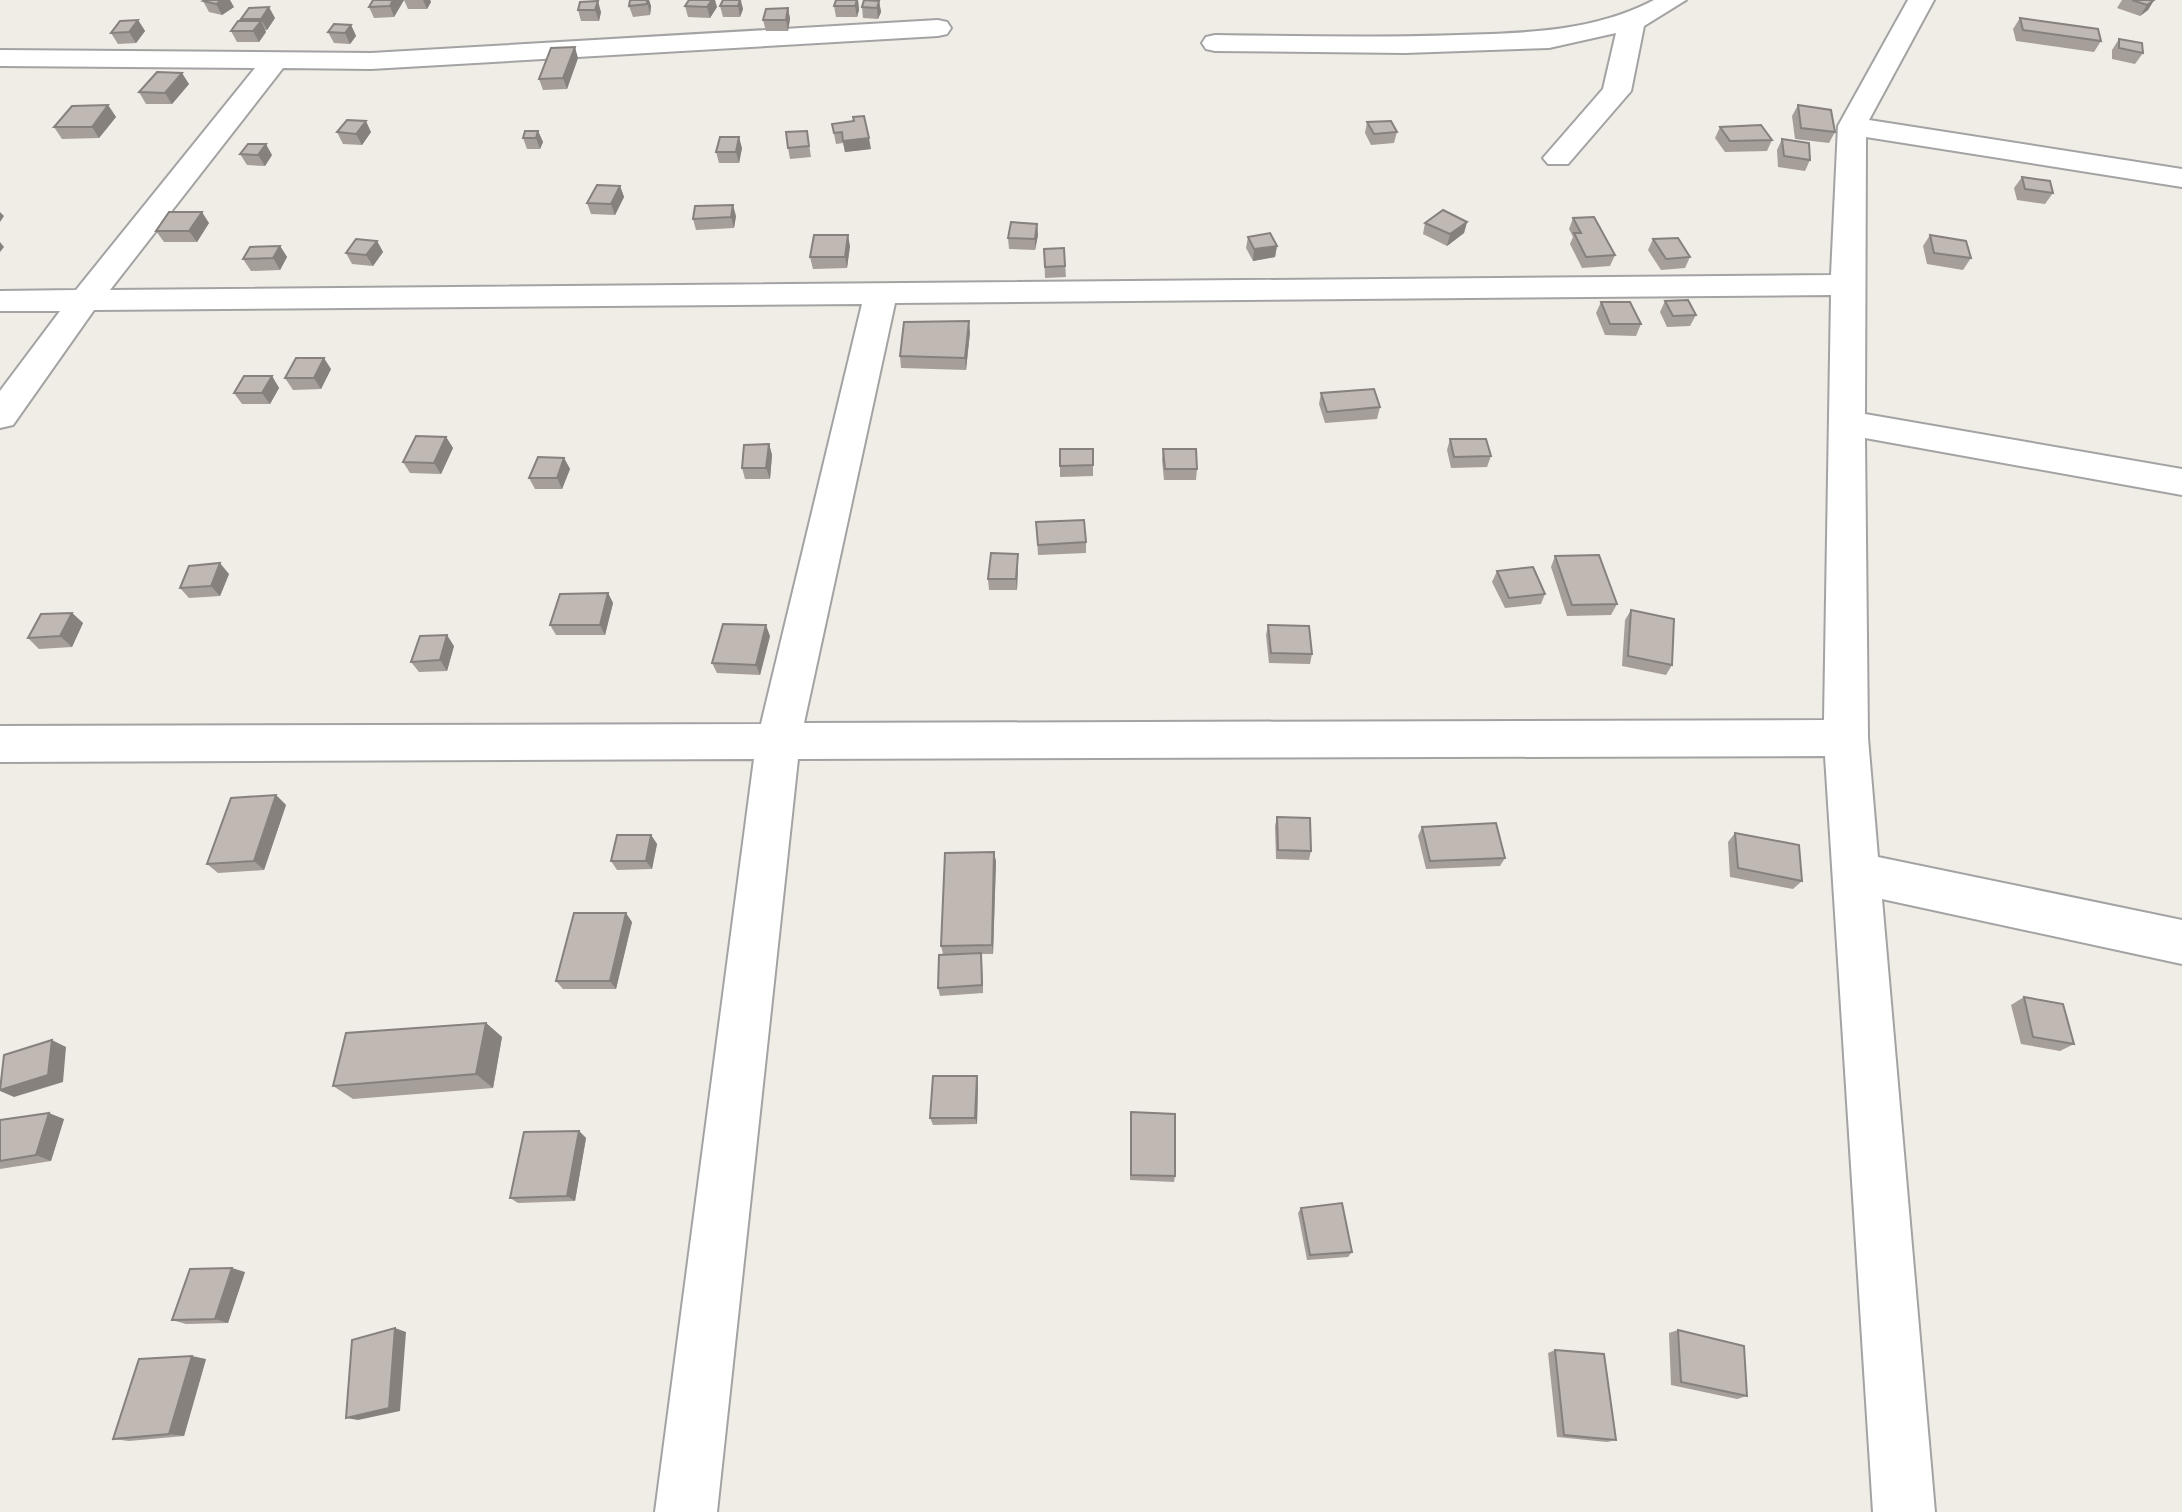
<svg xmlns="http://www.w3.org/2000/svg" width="2182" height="1512" viewBox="0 0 2182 1512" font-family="Manrope,sans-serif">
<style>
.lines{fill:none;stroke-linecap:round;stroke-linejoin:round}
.street-casing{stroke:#a3a3a3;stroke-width:4}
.street{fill:#fff;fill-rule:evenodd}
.wall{fill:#a59e99}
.shaded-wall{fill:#86817d}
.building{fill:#c0b8b2;stroke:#86817d;stroke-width:2}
</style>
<rect width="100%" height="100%" fill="#f0ece6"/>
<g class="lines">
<!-- street casing -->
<g class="street-casing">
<path id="street" d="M 1654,0 L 1686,0 L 1644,26 L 1631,91 L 1568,164 L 1548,164 L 1543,158 L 1603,89 L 1616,33 L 1549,48 L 1405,53 L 1215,51 L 1206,49 L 1202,43 L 1206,37 L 1215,35 C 1296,36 1377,38 1459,35 C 1526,33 1593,32 1654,0 Z
M 1908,0 L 1934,0 L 1869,120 L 2182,169 L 2182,187 L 1866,137 L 1865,414 L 2182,469 L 2182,495 L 1865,438 L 1868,738 L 1878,857 L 2182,920 L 2182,964 L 1882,899 L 1935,1512 L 1873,1512 L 1825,756 L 798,759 L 717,1512 L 655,1512 L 754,759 L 0,762 L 0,726 L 761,724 L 862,304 L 94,310 L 13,425 L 0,428 L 0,391 L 60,311 L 0,311 L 0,291 L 76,290 L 255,68 L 0,66 L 0,50 L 371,53 L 938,20 L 947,22 L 951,28 L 947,34 L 938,36 L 371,69 L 283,68 L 110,290 L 1831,275 L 1838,126 ZM 1831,295 L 1824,720 L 804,723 L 895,303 Z"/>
</g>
<!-- street -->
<use href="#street" class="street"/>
</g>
<!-- wall -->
<path class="wall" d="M 373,0 L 430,0 L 431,2 L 427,9 L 408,9 L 404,0 L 394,17 L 374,18 L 369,7 Z
M 630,0 L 649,0 L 651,6 L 650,15 L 633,17 L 629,6 Z
M 723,0 L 741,0 L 743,9 L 740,17 L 723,17 L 720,6 Z
M 858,0 L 859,10 L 857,17 L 836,17 L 834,6 Z
M 2122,0 L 2154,0 L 2148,10 L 2140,16 L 2117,8 Z
M 203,1 L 234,7 L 222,15 L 209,12 Z
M 879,1 L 881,12 L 878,19 L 863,18 L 862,7 Z
M 580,2 L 601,12 L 599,21 L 581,21 L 578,10 Z
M 685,6 L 717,7 L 710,18 L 688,17 Z
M 788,8 L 790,19 L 788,31 L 766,31 L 763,20 Z
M 275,18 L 267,30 L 265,30 L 266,32 L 259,42 L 237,42 L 231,31 L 242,21 L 241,19 Z
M 2020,18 L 2101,41 L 2094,52 L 2016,41 L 2013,29 Z
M 138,20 L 145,31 L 136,43 L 118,44 L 111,33 Z
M 351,25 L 356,36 L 350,44 L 334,43 L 328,32 Z
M 2119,39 L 2143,53 L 2135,64 L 2112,59 L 2112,50 Z
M 578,58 L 567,89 L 543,90 L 539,79 Z
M 189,84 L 172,104 L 146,104 L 139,92 Z
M 108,105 L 116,117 L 99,138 L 62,139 L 54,127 Z
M 1798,105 L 1835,132 L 1829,143 L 1795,139 L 1792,116 Z
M 1367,122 L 1397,132 L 1394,143 L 1371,145 L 1365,133 Z
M 832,124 L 871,149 L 845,152 L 843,143 L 836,144 Z
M 1720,127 L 1772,140 L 1767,151 L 1725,152 L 1715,138 Z
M 538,131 L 543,142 L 540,149 L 527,149 L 523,138 Z
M 807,131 L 811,157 L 790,159 L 788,148 Z
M 337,132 L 371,132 L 362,145 L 343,144 Z
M 1782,139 L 1810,160 L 1805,171 L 1778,167 L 1777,150 Z
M 742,148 L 739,163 L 719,163 L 716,152 Z
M 240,154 L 272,155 L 265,166 L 247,165 Z
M 2022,177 L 2053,193 L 2045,204 L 2017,200 L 2014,188 Z
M 620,186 L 624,197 L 615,215 L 591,214 L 587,203 Z
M 736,216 L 734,228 L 696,230 L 693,219 Z
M 1573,218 L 1615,255 L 1610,266 L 1582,268 L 1570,244 L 1573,237 L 1569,229 Z
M 1467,222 L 1464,233 L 1447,246 L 1423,234 L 1425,223 Z
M 209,223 L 197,242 L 164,242 L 156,231 Z
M 1037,224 L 1038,235 L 1035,250 L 1009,249 L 1008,238 Z
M 1930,235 L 1971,258 L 1963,270 L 1927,264 L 1923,246 Z
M 1248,237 L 1277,246 L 1275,257 L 1253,261 L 1246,248 Z
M 1653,239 L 1690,257 L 1685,268 L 1661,270 L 1648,250 Z
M 377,241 L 383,252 L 373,266 L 352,264 L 346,253 Z
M 280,246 L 287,257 L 280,270 L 251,271 L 243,259 Z
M 850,246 L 847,268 L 813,269 L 810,257 Z
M 1064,248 L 1066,277 L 1045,278 L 1044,249 Z
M 1665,301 L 1696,315 L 1690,326 L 1667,327 L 1660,312 Z
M 1601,302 L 1641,324 L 1636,336 L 1605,335 L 1596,313 Z
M 970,332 L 966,370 L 901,368 L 900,356 Z
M 331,369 L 321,389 L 293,390 L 285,378 Z
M 272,376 L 279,388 L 270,404 L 242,404 L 234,393 Z
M 1321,393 L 1380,407 L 1377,419 L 1325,423 L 1319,404 Z
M 446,437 L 453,448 L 441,474 L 410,473 L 403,462 Z
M 1450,439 L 1491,456 L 1487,467 L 1451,468 L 1447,450 Z
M 769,444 L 772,455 L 770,479 L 745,479 L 742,468 Z
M 1060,449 L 1093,449 L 1093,476 L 1060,477 Z
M 1163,449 L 1197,469 L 1196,480 L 1164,480 L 1162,460 Z
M 564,458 L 570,469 L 562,489 L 535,489 L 529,478 Z
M 1036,522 L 1086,542 L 1086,553 L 1038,555 Z
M 1555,556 L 1617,604 L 1611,615 L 1567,616 L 1551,567 Z
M 1018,564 L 1017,590 L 989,590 L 988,579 Z
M 1497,571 L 1545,594 L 1541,604 L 1505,608 L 1492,582 Z
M 229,574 L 220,596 L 189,598 L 180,588 Z
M 608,593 L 613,603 L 605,635 L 556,635 L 550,625 Z
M 1631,610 L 1672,665 L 1666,675 L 1622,666 L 1625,620 Z
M 72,613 L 83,623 L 72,647 L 39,649 L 28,638 Z
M 1268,625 L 1312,654 L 1310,664 L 1269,663 L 1266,635 Z
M 770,636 L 760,675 L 717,673 L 712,663 Z
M 454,646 L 447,671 L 419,672 L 411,662 Z
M 276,795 L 286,805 L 264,870 L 218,873 L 207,864 Z
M 1277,817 L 1311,851 L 1309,860 L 1276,859 L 1275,826 Z
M 1422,827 L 1505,858 L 1500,866 L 1426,869 L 1418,836 Z
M 1735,833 L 1802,881 L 1793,889 L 1730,877 L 1728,842 Z
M 651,835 L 657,844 L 652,869 L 617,870 L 611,861 Z
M 996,861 L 993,954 L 981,954 L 983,993 L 940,996 L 938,988 L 943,954 L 941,946 Z
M 632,922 L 616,989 L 563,989 L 556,981 Z
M 2024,997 L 2074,1044 L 2060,1051 L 2021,1044 L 2011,1005 Z
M 486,1023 L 502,1037 L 493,1088 L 353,1099 L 333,1086 Z
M 978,1083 L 977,1124 L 933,1125 L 930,1118 Z
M 64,1119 L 51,1161 L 0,1169 L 0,1120 Z
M 1130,1119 L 1175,1176 L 1174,1182 L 1130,1180 Z
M 579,1131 L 586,1138 L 575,1201 L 518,1203 L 510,1198 Z
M 1301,1208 L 1352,1252 L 1348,1257 L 1307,1260 L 1298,1213 Z
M 245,1272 L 228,1323 L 186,1324 L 172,1320 Z
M 1678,1330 L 1747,1396 L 1737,1399 L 1671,1385 L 1669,1333 Z
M 1555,1350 L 1616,1440 L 1607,1442 L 1557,1437 L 1548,1353 Z
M 206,1359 L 184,1436 L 129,1441 L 113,1439 Z"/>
<!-- shaded-wall -->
<path class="shaded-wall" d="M 222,0 L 230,0 L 234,7 L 222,15 L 216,4 Z
M 393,0 L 404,0 L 394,17 L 390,6 Z
M 423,0 L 430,0 L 431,2 L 427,9 Z
M 647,0 L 649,0 L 651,6 L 650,15 Z
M 712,0 L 715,0 L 717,7 L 710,18 L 707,7 Z
M 740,0 L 743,9 L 740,17 L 738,6 Z
M 858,0 L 859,10 L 857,17 L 855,6 Z
M 2154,0 L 2148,10 L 2140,16 L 2147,5 Z
M 598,1 L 601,12 L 599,21 L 595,10 Z
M 879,1 L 881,12 L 878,19 L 877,8 Z
M 269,7 L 275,18 L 267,30 L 261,19 Z
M 788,8 L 790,19 L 788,31 L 786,20 Z
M 138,20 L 145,31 L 136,43 L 129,32 Z
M 261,21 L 266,32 L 259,42 L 253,31 Z
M 351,25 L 356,36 L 350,44 L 345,33 Z
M 575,47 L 578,58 L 567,89 L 563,78 Z
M 182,73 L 189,84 L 172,104 L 165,93 Z
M 108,105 L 116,117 L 99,138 L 92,127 Z
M 366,121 L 371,132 L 362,145 L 356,134 Z
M 538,131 L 543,142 L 540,149 L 536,138 Z
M 739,137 L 742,148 L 739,163 L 736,152 Z
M 869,138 L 871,149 L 845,152 L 843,141 Z
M 266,144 L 272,155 L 265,166 L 258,155 Z
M 620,186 L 624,197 L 615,215 L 611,204 Z
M 733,205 L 736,216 L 734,228 L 731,217 Z
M 0,212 L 4,216 L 0,222 Z
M 202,212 L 209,223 L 197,242 L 189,231 Z
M 1467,222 L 1464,233 L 1447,246 L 1450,234 Z
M 1037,224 L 1038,235 L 1035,250 L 1035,239 Z
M 848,235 L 850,246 L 847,268 L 845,257 Z
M 377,241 L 383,252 L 373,266 L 366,255 Z
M 0,242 L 4,247 L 0,252 Z
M 280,246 L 287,257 L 280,270 L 273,258 Z
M 1277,246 L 1275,257 L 1253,261 L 1254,249 Z
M 969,321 L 970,332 L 966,370 L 965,358 Z
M 324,358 L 331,369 L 321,389 L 314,378 Z
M 272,376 L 279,388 L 270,404 L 262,393 Z
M 446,437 L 453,448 L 441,474 L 434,463 Z
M 769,444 L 772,455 L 770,479 L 766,468 Z
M 564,458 L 570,469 L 562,489 L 557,478 Z
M 1018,554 L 1018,564 L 1017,590 L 1016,579 Z
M 220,563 L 229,574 L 220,596 L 211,586 Z
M 608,593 L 613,603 L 605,635 L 600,625 Z
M 72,613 L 83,623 L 72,647 L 60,636 Z
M 766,625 L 770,636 L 760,675 L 756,665 Z
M 447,635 L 454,646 L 447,671 L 440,660 Z
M 276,795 L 286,805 L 264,870 L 254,861 Z
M 651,835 L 657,844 L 652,869 L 646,861 Z
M 994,852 L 996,861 L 993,954 L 992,945 Z
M 626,913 L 632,922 L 616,989 L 610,981 Z
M 981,953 L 982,961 L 983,993 L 982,985 Z
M 486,1023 L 502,1037 L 493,1088 L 476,1074 Z
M 52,1040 L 66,1047 L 63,1082 L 14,1097 L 0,1091 Z
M 977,1076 L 978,1083 L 977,1124 L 975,1118 Z
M 49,1113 L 64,1119 L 51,1161 L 36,1155 Z
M 579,1131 L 586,1138 L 575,1201 L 567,1196 Z
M 232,1268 L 245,1272 L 228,1323 L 215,1319 Z
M 395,1328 L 406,1332 L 400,1411 L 358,1420 L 346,1418 Z
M 192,1356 L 206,1359 L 184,1436 L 169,1434 Z"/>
<!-- building -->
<path class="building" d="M 205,0 L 222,0 L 216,4 L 203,1 Z
M 373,0 L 393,0 L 390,6 L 369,7 Z
M 630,0 L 647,0 L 647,4 L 629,6 Z
M 689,0 L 712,0 L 707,7 L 685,6 Z
M 723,0 L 740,0 L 738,6 L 720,6 Z
M 836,0 L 857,0 L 855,6 L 834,6 Z
M 864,0 L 879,1 L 877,8 L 862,7 Z
M 2132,0 L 2154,0 L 2147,5 Z
M 598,1 L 595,10 L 578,10 L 580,2 Z
M 269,7 L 261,19 L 241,19 L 249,8 Z
M 788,8 L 786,20 L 763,20 L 766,9 Z
M 2020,18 L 2098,29 L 2101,41 L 2023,30 Z
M 138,20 L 129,32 L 111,33 L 120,21 Z
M 238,21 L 261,21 L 253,31 L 231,31 Z
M 334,24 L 351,25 L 345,33 L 328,32 Z
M 2119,39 L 2142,43 L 2143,53 L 2119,48 Z
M 575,47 L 563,78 L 539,79 L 551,48 Z
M 157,72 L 182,73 L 165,93 L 139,92 Z
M 108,105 L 92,127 L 54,127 L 72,106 Z
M 1798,105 L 1831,110 L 1835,132 L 1801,128 Z
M 864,116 L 869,138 L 843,141 L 842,132 L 834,133 L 832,124 L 854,121 L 853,117 Z
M 347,120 L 366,121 L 356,134 L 337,132 Z
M 1391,121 L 1397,132 L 1374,134 L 1367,122 Z
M 1761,125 L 1772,140 L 1730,141 L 1720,127 Z
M 525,131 L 538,131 L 536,138 L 523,138 Z
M 807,131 L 809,146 L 788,148 L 786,132 Z
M 720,137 L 739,137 L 736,152 L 716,152 Z
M 1782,139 L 1809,143 L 1810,160 L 1784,156 Z
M 248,144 L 266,144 L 258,155 L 240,154 Z
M 2022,177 L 2050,181 L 2053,193 L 2025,189 Z
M 597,185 L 620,186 L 611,204 L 587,203 Z
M 733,205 L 731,217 L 693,219 L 695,206 Z
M 1443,210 L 1467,222 L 1450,234 L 1425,223 Z
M 169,212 L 202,212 L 189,231 L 156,231 Z
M 1594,217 L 1615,255 L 1586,257 L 1574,233 L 1581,233 L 1573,218 Z
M 1011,222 L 1037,224 L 1035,239 L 1008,238 Z
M 1270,233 L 1277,246 L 1254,249 L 1248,237 Z
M 814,235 L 848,235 L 845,257 L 810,257 Z
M 1930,235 L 1966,241 L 1971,258 L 1934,253 Z
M 1678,238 L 1690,257 L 1666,259 L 1653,239 Z
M 356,239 L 377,241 L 366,255 L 346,253 Z
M 280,246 L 273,258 L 243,259 L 250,247 Z
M 1064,248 L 1065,266 L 1045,267 L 1044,249 Z
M 1688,300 L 1696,315 L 1673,316 L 1665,301 Z
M 1601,302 L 1630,302 L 1641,324 L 1610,324 Z
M 969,321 L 965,358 L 900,356 L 904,322 Z
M 296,358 L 324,358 L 314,378 L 285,378 Z
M 244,376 L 272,376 L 262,393 L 234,393 Z
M 1374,389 L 1380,407 L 1327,412 L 1321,393 Z
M 416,436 L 446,437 L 434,463 L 403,462 Z
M 1450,439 L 1486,439 L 1491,456 L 1454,457 Z
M 769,444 L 766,468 L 742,468 L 744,445 Z
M 1060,449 L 1093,449 L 1093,465 L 1060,466 Z
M 1163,449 L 1196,449 L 1197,469 L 1165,469 Z
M 538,457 L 564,458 L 557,478 L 529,478 Z
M 1084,520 L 1086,542 L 1038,545 L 1036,522 Z
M 991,553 L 1018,554 L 1016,579 L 988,579 Z
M 1599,555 L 1617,604 L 1572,605 L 1555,556 Z
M 220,563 L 211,586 L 180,588 L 189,566 Z
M 1533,567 L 1545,594 L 1509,598 L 1497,571 Z
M 608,593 L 600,625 L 550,625 L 560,594 Z
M 1631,610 L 1674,619 L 1672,665 L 1628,656 Z
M 72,613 L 60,636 L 28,638 L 41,614 Z
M 723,624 L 766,625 L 756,665 L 712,663 Z
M 1268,625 L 1309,626 L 1312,654 L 1271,653 Z
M 447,635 L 440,660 L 411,662 L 420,636 Z
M 276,795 L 254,861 L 207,864 L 231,798 Z
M 1277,817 L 1310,818 L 1311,851 L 1278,850 Z
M 1496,823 L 1505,858 L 1430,861 L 1422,827 Z
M 1735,833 L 1799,845 L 1802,881 L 1738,868 Z
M 617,835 L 651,835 L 646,861 L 611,861 Z
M 994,852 L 992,945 L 941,946 L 945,853 Z
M 574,913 L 626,913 L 610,981 L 556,981 Z
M 981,953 L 982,985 L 938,988 L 939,955 Z
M 2024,997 L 2063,1004 L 2074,1044 L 2033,1037 Z
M 486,1023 L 476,1074 L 333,1086 L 346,1033 Z
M 52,1040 L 48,1075 L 0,1090 L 4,1055 Z
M 933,1076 L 977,1076 L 975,1118 L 930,1118 Z
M 1131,1112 L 1175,1114 L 1175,1176 L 1131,1175 Z
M 49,1113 L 36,1155 L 0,1161 L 0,1120 Z
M 579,1131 L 567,1196 L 510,1198 L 524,1132 Z
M 1342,1203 L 1352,1252 L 1310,1255 L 1301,1208 Z
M 232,1268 L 215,1319 L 172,1320 L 190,1269 Z
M 395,1328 L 389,1408 L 346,1418 L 352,1340 Z
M 1678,1330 L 1744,1346 L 1747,1396 L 1681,1382 Z
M 1555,1350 L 1604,1354 L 1616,1440 L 1564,1435 Z
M 192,1356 L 169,1434 L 113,1439 L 139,1359 Z"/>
</svg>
